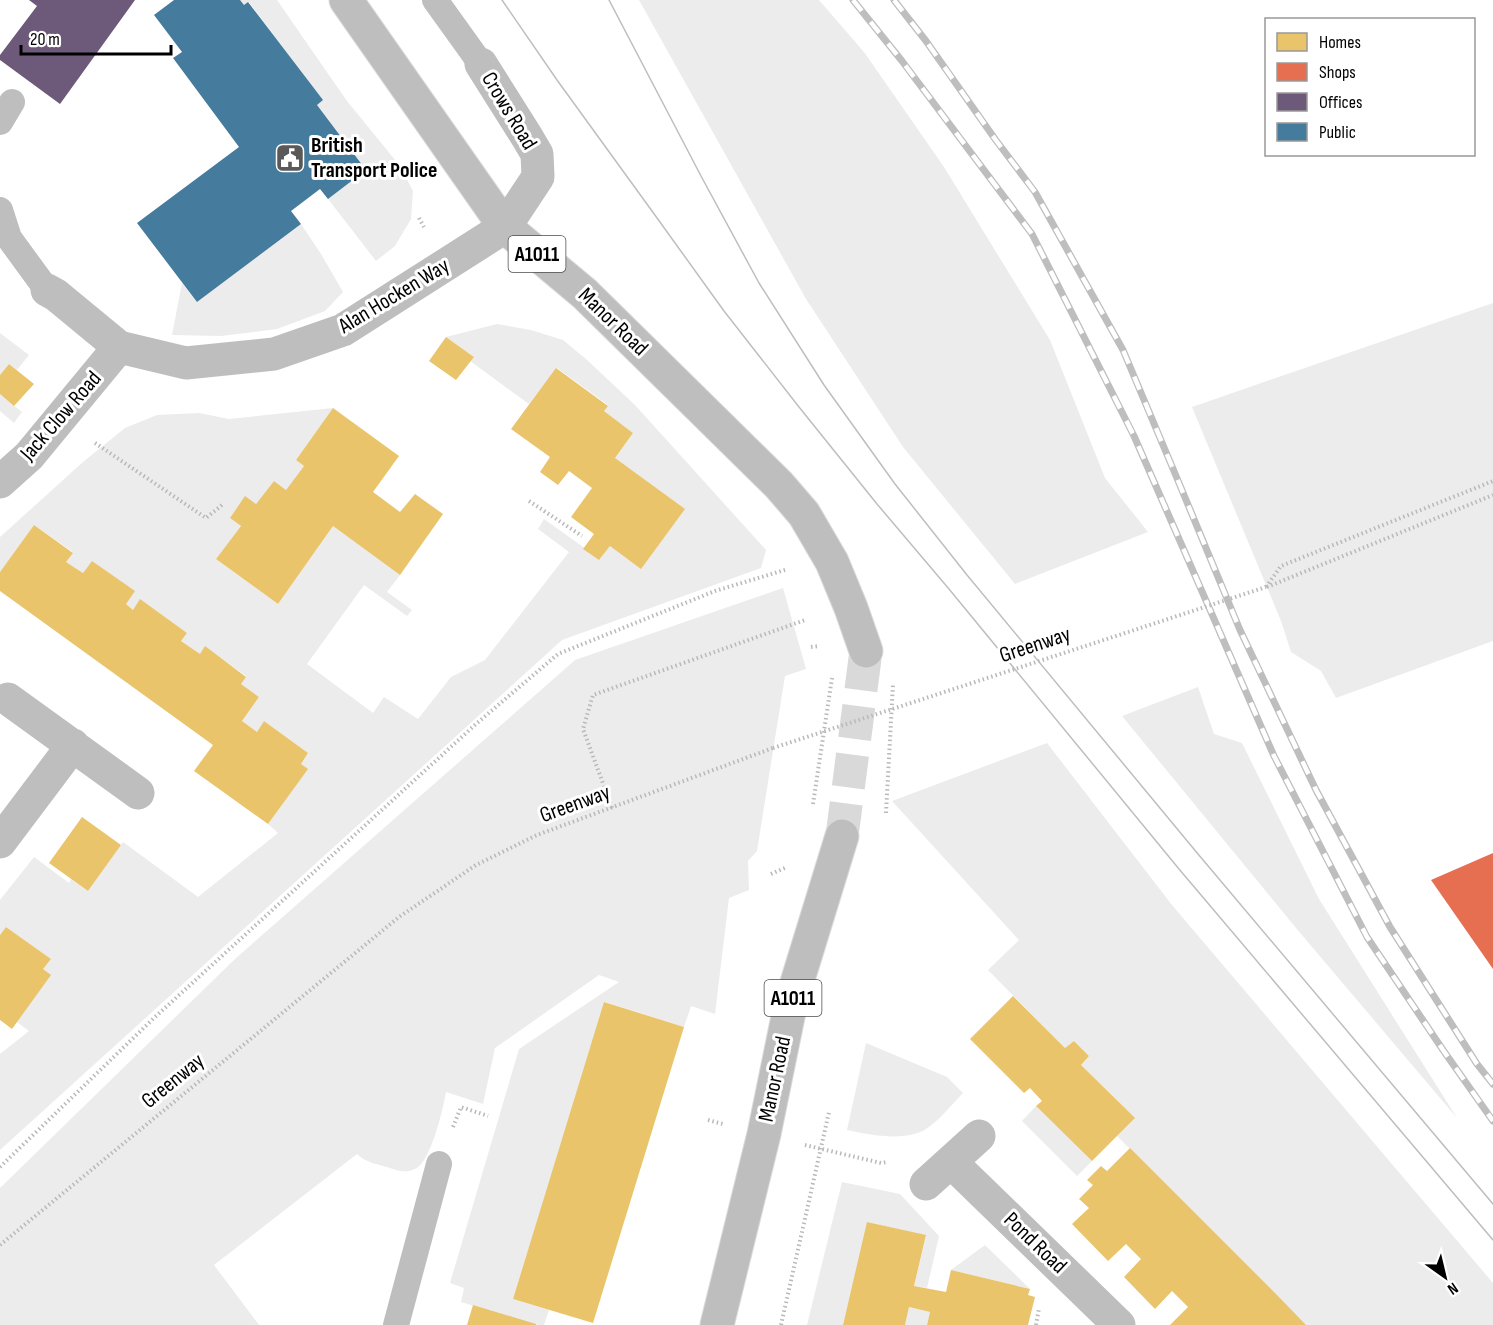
<svg xmlns="http://www.w3.org/2000/svg" width="1493" height="1325" viewBox="0 0 1493 1325" font-family="'Sofia Sans Condensed',sans-serif">
<style>
.green{fill:#ececec}
.homes{fill:#e9c46a}
.shops{fill:#e76f51}
.offices{fill:#6d597a}
.public{fill:#457b9d}
.lines{fill:none;stroke-linecap:round;stroke-linejoin:round}
.primary-tunnel{stroke:#d9d9d9;stroke-width:33;stroke-dasharray:33 16;stroke-linecap:butt}
.primary-casing{stroke:#dbdbdb;stroke-width:35}
.path{stroke:#b9b9b9;stroke-width:4;stroke-dasharray:1.5 3;stroke-linecap:butt}
.lane{stroke:#bebebe;stroke-width:26}
.street{stroke:#bebebe;stroke-width:33}
.primary{stroke:#bebebe;stroke-width:33}
.tram{stroke:#bebebe;stroke-width:1.5}
.rail-casing{stroke:#bebebe;stroke-width:7}
.rail{stroke:#fff;stroke-width:4.5;stroke-dasharray:14;stroke-linecap:butt}
.path-bridge{stroke:#b9b9b9;stroke-width:4;stroke-dasharray:1.5 3;stroke-linecap:butt}
.labels{text-anchor:middle;dominant-baseline:central;stroke-width:6;stroke-linejoin:round;paint-order:stroke}
.shield{fill:#fff;stroke:#4c4c4c;stroke-width:1.5}
.shield-label{font-size:21px;font-weight:bold;fill:#000}
.street-label{font-size:22px;fill:#000;stroke:#fff}
.poi-label{font-size:22px;font-weight:bold;fill:#000;stroke:#fff;text-anchor:start}
</style>
<rect width="100%" height="100%" fill="#fff"/>
<!-- green -->
<path class="green" d="M 240,0 L 277,0 L 347,101 L 400,166 L 413,191 L 411,219 L 395,246 L 376,261 L 328,199 L 366,170 L 317,105 L 322,100 L 249,2 L 244,5 Z
M 639,0 L 819,0 L 864,52 L 944,167 L 1050,340 L 1105,478 L 1148,532 L 1015,584 L 903,447 L 806,299 Z
M 301,224 L 321,254 L 343,292 L 325,311 L 277,329 L 221,336 L 172,335 L 182,283 L 197,302 Z
M 1493,303 L 1493,641 L 1336,698 L 1321,671 L 1291,652 L 1281,621 L 1192,407 Z
M 497,324 L 531,330 L 563,340 L 586,359 L 635,405 L 766,550 L 761,568 L 562,640 L 0,1150 L 0,1054 L 29,1031 L 17,1022 L 43,969 L 51,959 L 6,927 L 0,935 L 0,900 L 34,857 L 69,883 L 71,879 L 88,891 L 123,842 L 198,897 L 278,833 L 268,824 L 307,769 L 301,764 L 308,753 L 264,721 L 257,732 L 242,721 L 259,697 L 241,684 L 246,676 L 205,647 L 200,654 L 181,641 L 187,633 L 140,600 L 133,610 L 126,604 L 92,561 L 83,573 L 66,562 L 73,552 L 34,525 L 0,572 L 0,537 L 83,462 L 125,428 L 157,415 L 199,413 L 229,419 L 333,408 L 296,460 L 304,466 L 286,490 L 274,481 L 256,504 L 245,497 L 230,518 L 241,526 L 216,559 L 278,604 L 333,526 L 400,575 L 387,592 L 412,610 L 407,616 L 364,585 L 307,664 L 373,713 L 384,697 L 418,719 L 451,677 L 485,660 L 569,552 L 538,529 L 544,519 L 600,559 L 610,546 L 615,458 L 633,433 L 604,411 L 608,405 L 557,368 L 529,404 L 470,361 L 473,356 L 446,337 Z
M 0,333 L 29,355 L 17,370 L 9,364 L 0,375 Z
M 0,394 L 22,412 L 14,423 L 0,411 Z
M 783,588 L 806,669 L 785,676 L 757,851 L 748,861 L 749,890 L 729,898 L 715,1014 L 691,1006 L 684,1027 L 605,1002 L 513,1299 L 549,1310 L 544,1325 L 538,1325 L 461,1302 L 464,1288 L 450,1283 L 519,1049 L 619,982 L 599,975 L 495,1048 L 483,1104 L 446,1092 C 443,1109 431,1162 415,1169 C 405,1174 396,1170 387,1167 C 376,1164 365,1162 357,1154 L 214,1265 L 259,1325 L 0,1325 L 0,1188 L 236,958 L 575,660 Z
M 1198,687 L 1214,734 L 1242,743 L 1319,899 L 1457,1118 L 1296,928 L 1122,716 Z
M 1047,743 L 1172,905 L 1493,1283 L 1493,1325 L 1306,1325 L 1117,1136 L 1134,1118 L 1081,1065 L 1089,1056 L 1074,1041 L 1065,1048 L 988,970 L 1019,940 L 892,801 Z
M 866,1043 L 947,1077 L 963,1093 C 952,1104 939,1121 926,1129 C 905,1142 870,1135 847,1130 Z
M 1036,1106 L 1092,1161 L 1077,1176 L 1022,1121 Z
M 842,1182 L 900,1194 L 939,1236 L 927,1288 L 914,1286 L 926,1236 L 868,1222 L 843,1325 L 807,1325 Z
M 985,1245 L 1030,1289 L 951,1270 Z
M 909,1307 L 930,1312 L 927,1325 L 905,1325 Z"/>
<!-- homes -->
<path class="homes" d="M 446,337 L 474,357 L 456,380 L 429,361 Z
M 9,364 L 34,384 L 14,406 L 0,394 L 0,375 Z
M 556,368 L 608,406 L 604,411 L 633,433 L 615,458 L 685,509 L 641,569 L 610,546 L 599,560 L 583,549 L 594,534 L 571,517 L 592,488 L 569,471 L 558,485 L 540,472 L 550,457 L 511,429 Z
M 333,408 L 399,456 L 373,492 L 400,512 L 415,494 L 443,514 L 400,575 L 333,526 L 278,604 L 216,559 L 241,526 L 230,518 L 245,496 L 256,504 L 274,481 L 286,490 L 304,466 L 296,460 Z
M 34,525 L 73,553 L 66,562 L 83,573 L 92,561 L 135,591 L 126,604 L 133,610 L 140,599 L 187,633 L 181,641 L 200,654 L 205,646 L 246,677 L 241,684 L 259,697 L 242,721 L 257,732 L 264,721 L 308,753 L 301,764 L 308,769 L 268,824 L 194,771 L 213,745 L 0,591 L 0,572 Z
M 82,817 L 121,845 L 88,891 L 49,863 Z
M 6,927 L 51,959 L 43,969 L 51,975 L 12,1029 L 0,1020 L 0,935 Z
M 1013,996 L 1065,1048 L 1074,1041 L 1089,1056 L 1081,1065 L 1135,1118 L 1092,1161 L 1036,1106 L 1042,1101 L 1030,1088 L 1024,1093 L 970,1039 Z
M 604,1002 L 684,1027 L 593,1323 L 513,1299 Z
M 1130,1148 L 1277,1295 L 1306,1325 L 1170,1325 L 1188,1307 L 1172,1291 L 1155,1309 L 1124,1277 L 1141,1259 L 1126,1244 L 1108,1261 L 1072,1224 L 1089,1208 L 1079,1199 L 1093,1185 L 1087,1180 L 1101,1166 L 1107,1171 Z
M 867,1222 L 926,1235 L 914,1286 L 946,1292 L 951,1270 L 1030,1289 L 1028,1295 L 1035,1297 L 1028,1325 L 927,1325 L 930,1312 L 909,1307 L 905,1325 L 843,1325 Z
M 473,1305 L 536,1324 L 536,1325 L 467,1325 Z"/>
<!-- shops -->
<path class="shops" d="M 1493,853 L 1493,969 L 1431,880 Z"/>
<!-- offices -->
<path class="offices" d="M 29,0 L 135,0 L 60,104 L 0,60 L 0,55 L 37,6 Z"/>
<!-- public -->
<path class="public" d="M 174,0 L 240,0 L 244,5 L 248,2 L 323,100 L 317,105 L 366,170 L 328,199 L 320,189 L 291,211 L 301,224 L 197,302 L 137,223 L 239,147 L 173,58 L 182,52 L 154,15 Z"/>
<g class="lines">
<!-- primary-tunnel -->
<path class="primary-tunnel" d="M 842,836 L 866,651"/>
<!-- primary casing -->
<g class="primary-casing">
<path id="primary" d="M 346,0 L 505,227 L 585,294 L 779,485 L 804,514 L 832,562 L 851,608 L 866,651
M 717,1325 L 764,1134 L 791,1002 L 842,836"/>
</g>
<!-- path -->
<path class="path" d="M 419,218 L 424,227
M 95,443 L 206,518 L 222,505
M 529,501 L 582,536
M 1266,587 L 1281,566 L 1493,481
M 1267,587 L 1493,495
M 811,647 L 820,646
M 813,804 L 832,678
M 612,808 L 583,729 L 593,695 L 805,620
M 886,813 L 893,684
M 771,874 L 787,867
M 708,1120 L 723,1124
M 453,1127 L 461,1107 L 488,1116
M 805,1145 L 881,1163 L 888,1162
M 0,1167 L 154,1018 L 476,724 L 558,654 L 715,591 L 788,569
M 0,1245 L 399,917 L 476,865 L 537,835 L 773,748
M 781,1325 L 829,1112
M 1036,1325 L 1039,1308"/>
<!-- lane -->
<path class="lane" d="M 435,0 L 481,64
M 0,122 L 12,102
M 0,210 L 9,238 L 47,290
M 396,1325 L 439,1164"/>
<!-- street -->
<path class="street" d="M 47,290 L 56,295 L 119,347 L 186,363 L 274,354 L 343,330 L 505,227 L 538,177 L 537,154 L 527,137 L 481,64
M 0,482 L 29,456 L 119,347
M 8,699 L 138,793
M 0,842 L 73,745
M 951,1162 L 1119,1325
M 926,1184 L 979,1136"/>
<!-- primary -->
<use href="#primary" class="primary"/>
<!-- tram -->
<path class="tram" d="M 502,0 L 557,80 L 652,211 L 724,311 L 799,407 L 877,504 L 949,589 L 1179,869 L 1493,1240
M 609,0 L 701,176 L 759,283 L 824,385 L 895,484 L 967,575 L 1198,854 L 1493,1204"/>
<!-- rail casing -->
<g class="rail-casing">
<path id="rail" d="M 853,0 L 902,61 L 1032,234 L 1134,436 L 1274,756 L 1367,937 L 1443,1050 L 1493,1121
M 894,0 L 926,41 L 995,139 L 1035,192 L 1123,350 L 1179,483 L 1240,630 L 1316,790 L 1390,927 L 1477,1064 L 1493,1084"/>
</g>
<!-- rail -->
<use href="#rail" class="rail"/>
<!-- path-bridge -->
<path class="path-bridge" d="M 773,748 L 1266,587"/>
</g>
<!-- icons -->
<defs>
<g id="civic-square" transform="scale(1.5)"><rect x="-9" y="-9" width="18" height="18" rx="4" fill="#595959" stroke="#fff"/><path d="M-.6-6.5H3V-4.5H.6V-3L4-1V1h2V6H-6V1h2V-1L-.6-3ZM-1.2 2.5V6h2.4V2.5Z" fill="#fff"/></g>
</defs>
<g fill-rule="evenodd">
<use href="#civic-square" x="290" y="158"/>
</g>
<g class="labels">
<!-- shield labels -->
<g class="shield">
<rect x="508.5" y="236" width="57" height="36" rx="4.5"/>
<rect x="764.5" y="980" width="57" height="36" rx="4.5"/>
</g>
<g class="shield-label">
<text x="537" y="254">A1011</text>
<text x="793" y="998">A1011</text>
</g>
<!-- street labels -->
<g class="street-label">
<text transform="translate(509 111) rotate(59)">Crows Road</text>
<text transform="translate(394 296) rotate(-31)">Alan Hocken Way</text>
<text transform="translate(613 322) rotate(44)">Manor Road</text>
<text transform="translate(61 416) rotate(-49)">Jack Clow Road</text>
<text transform="translate(1035 645) rotate(-18)">Greenway</text>
<text transform="translate(575 804) rotate(-20)">Greenway</text>
<text transform="translate(775 1079) rotate(-78)">Manor Road</text>
<text transform="translate(173 1081) rotate(-39)">Greenway</text>
<text transform="translate(1035 1243) rotate(44)">Pond Road</text>
</g>
<!-- poi labels -->
<g class="poi-label">
<text x="311" y="145">British<tspan x="311" dy="25">Transport Police</tspan></text>
</g>
</g>
<!-- legend -->
<rect x="1265" y="18" width="210" height="138" fill="#ffffff" stroke="#999999" stroke-width="1.5"/>
<rect x="1277" y="33" width="30" height="18" fill="#e9c46a" stroke="#999999" stroke-width="1.5"/>
<text x="1319" y="48" font-size="18" fill="#000000">Homes</text>
<rect x="1277" y="63" width="30" height="18" fill="#e76f51" stroke="#999999" stroke-width="1.5"/>
<text x="1319" y="78" font-size="18" fill="#000000">Shops</text>
<rect x="1277" y="93" width="30" height="18" fill="#6d597a" stroke="#999999" stroke-width="1.5"/>
<text x="1319" y="108" font-size="18" fill="#000000">Offices</text>
<rect x="1277" y="123" width="30" height="18" fill="#457b9d" stroke="#999999" stroke-width="1.5"/>
<text x="1319" y="138" font-size="18" fill="#000000">Public</text>
<!-- north arrow -->
<g transform="translate(1445 1277) rotate(146)" stroke="#ffffff" stroke-width="4.5" paint-order="stroke">
<path d="M0-4.5L10 22L0 15L-10 22Z" fill="#000000"/>
<text y="-9" font-size="16" font-weight="bold" text-anchor="middle" fill="#000000">N</text>
</g>
<!-- scale -->
<path d="M21 45v9h150v-9" fill="none" stroke="#000000" stroke-width="3"/>
<text x="30" y="45" font-size="18" fill="#000000" stroke="#ffffff" stroke-width="4.5" paint-order="stroke">20 m</text>
</svg>
